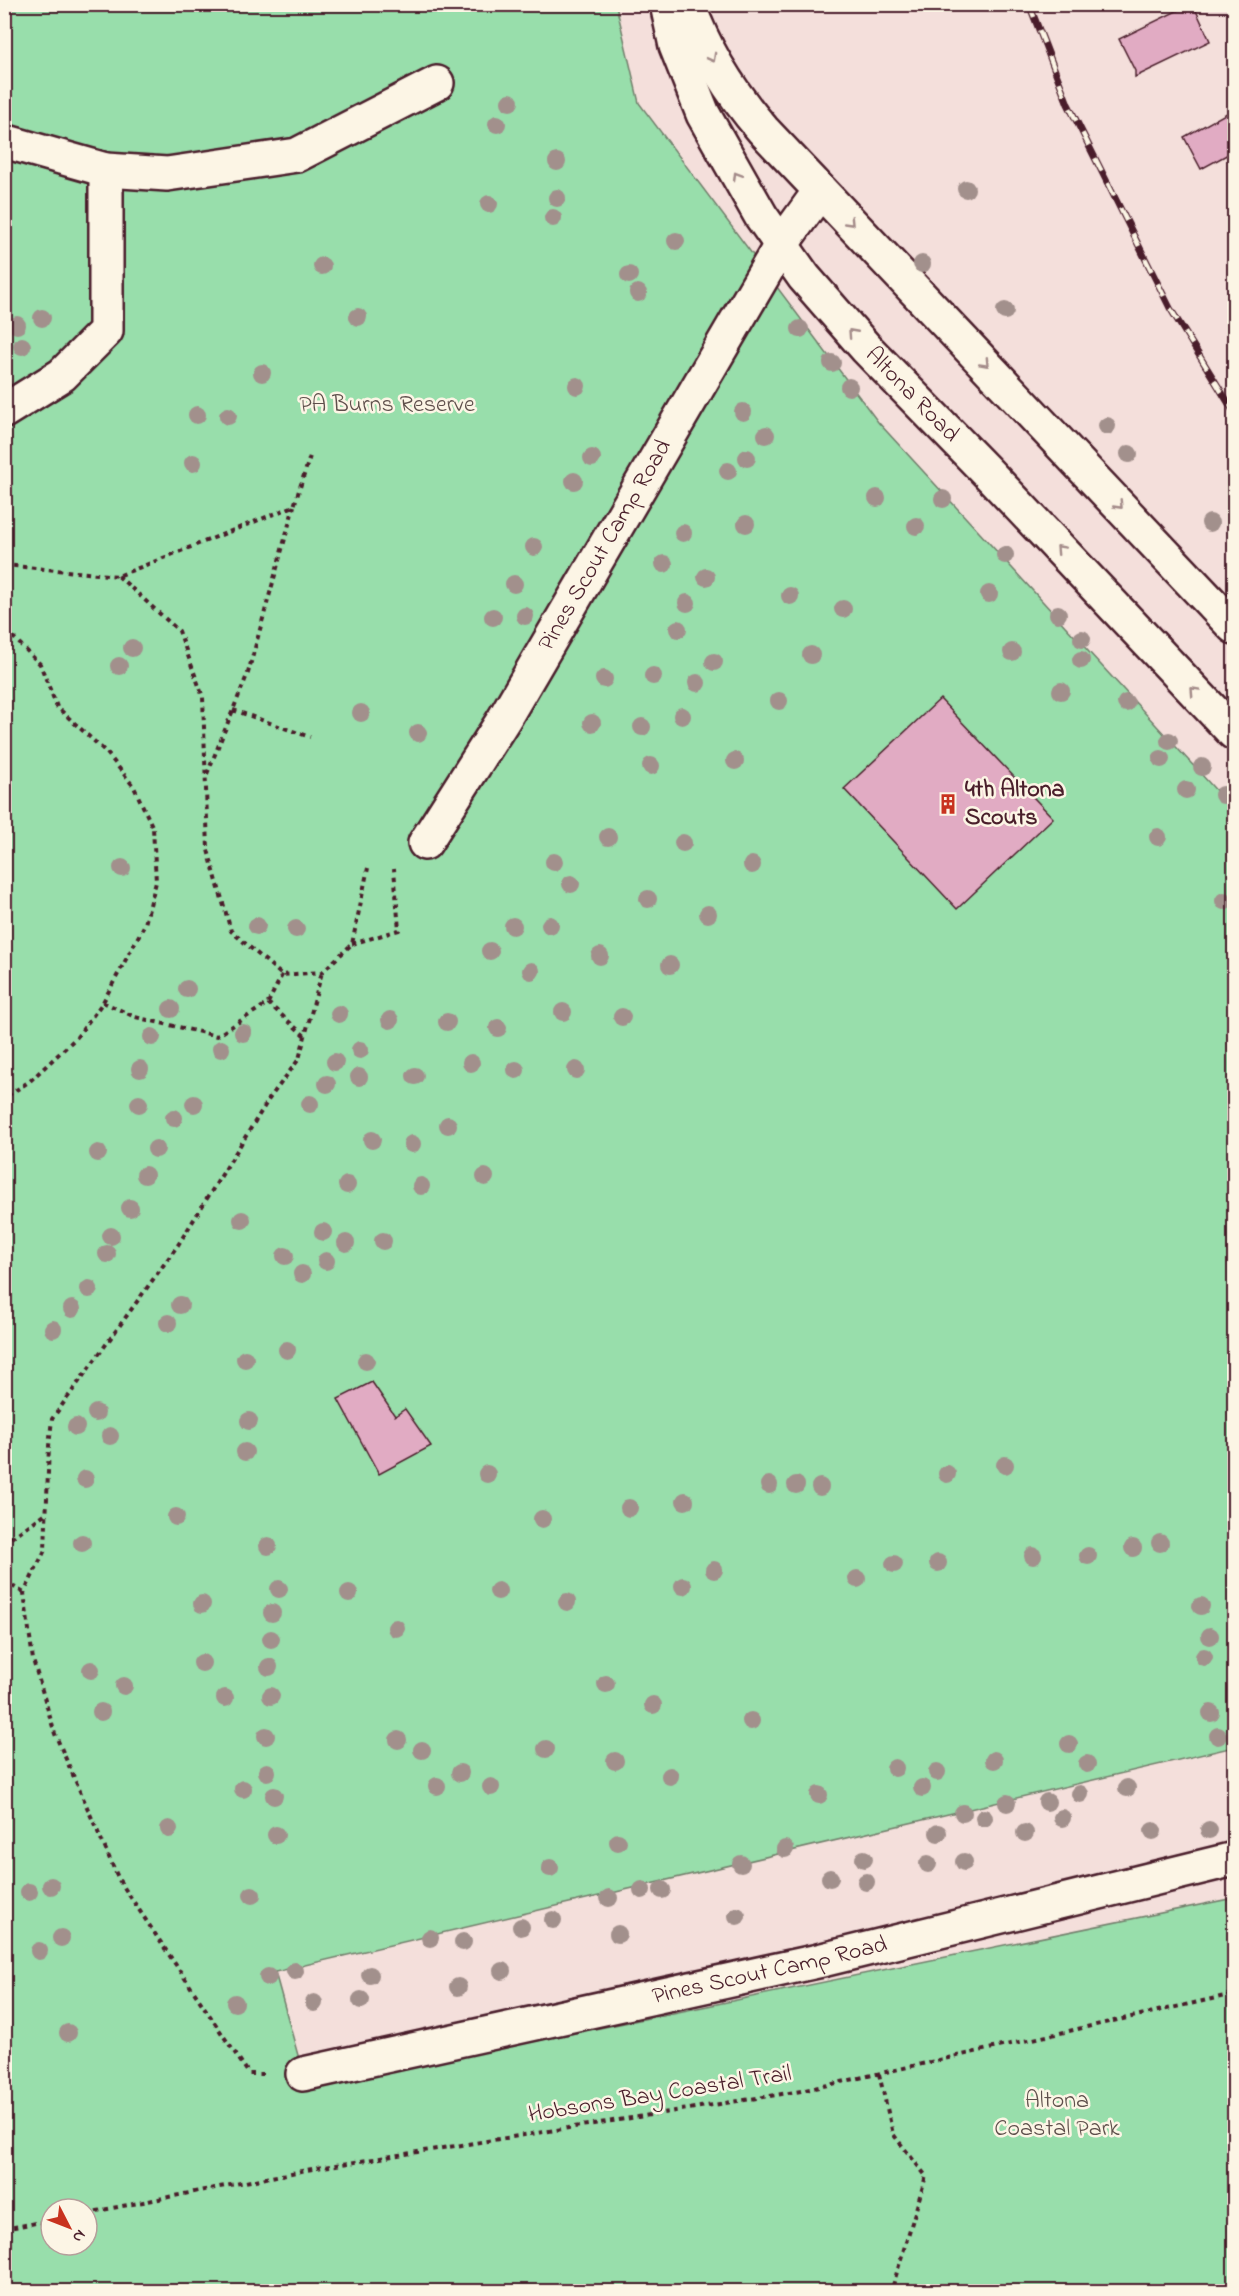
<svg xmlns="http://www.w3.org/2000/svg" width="1239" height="2296" viewBox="0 0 1239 2296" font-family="'Indie Flower',sans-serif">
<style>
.green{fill:#98deab;stroke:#717e6b;stroke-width:1.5;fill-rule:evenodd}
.building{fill:#e1abc3;stroke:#4a1f2b;stroke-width:1.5}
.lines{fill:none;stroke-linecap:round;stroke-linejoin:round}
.minor-casing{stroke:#4a1f2b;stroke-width:38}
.path{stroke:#4a1f2b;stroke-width:4;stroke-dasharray:4.5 4.5;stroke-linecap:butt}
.minor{stroke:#fcf5e5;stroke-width:33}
.rail-casing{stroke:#4a1f2b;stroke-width:7}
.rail{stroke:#fcf5e5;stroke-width:4.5;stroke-dasharray:14;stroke-linecap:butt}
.tree{fill:#a2908c}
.oneway{stroke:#a38a88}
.labels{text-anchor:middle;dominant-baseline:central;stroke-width:5;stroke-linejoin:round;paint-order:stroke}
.street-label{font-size:24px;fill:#4a1f2b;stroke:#fcf5e5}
.park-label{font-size:24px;fill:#5e4f4b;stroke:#fcf5e5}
.poi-label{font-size:24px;font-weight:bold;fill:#4a1f2b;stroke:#fcf5e5;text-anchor:start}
</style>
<rect width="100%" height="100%" fill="#f4dfdb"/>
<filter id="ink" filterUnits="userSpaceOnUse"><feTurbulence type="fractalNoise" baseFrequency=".0167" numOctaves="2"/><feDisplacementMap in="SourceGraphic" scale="12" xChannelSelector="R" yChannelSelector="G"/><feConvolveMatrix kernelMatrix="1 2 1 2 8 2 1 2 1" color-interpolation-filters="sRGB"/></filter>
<g filter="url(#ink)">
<!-- green -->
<path class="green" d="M 4,5 L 616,5 L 639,103 L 878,422 L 1234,810 L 1234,1747 L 275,1972 L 307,2088 L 1234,1898 L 1234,2291 L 5,2291 ZM 51,2209 L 87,2209 L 87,2245 L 51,2245 Z"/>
<!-- building -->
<path class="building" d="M 1191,4 L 1193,4 L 1210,41 L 1135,77 L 1135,71 L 1119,39 Z
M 1234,109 L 1234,151 L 1201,169 L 1184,137 Z
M 940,699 L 1053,818 L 957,909 L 844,789 Z
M 372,1382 L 395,1416 L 405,1409 L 431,1446 L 379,1474 L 338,1399 Z"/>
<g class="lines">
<!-- minor casing -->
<g class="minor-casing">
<g id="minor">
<path id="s1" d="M 667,4 L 676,46 L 703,114 L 761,216 L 804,277 L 866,348 L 987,472 L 1234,733"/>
<path d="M 688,4 C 705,52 730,92 763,130 L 1234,627"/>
<path d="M 4,141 L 106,170 L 167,174 L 297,155 L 437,83"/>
<path d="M 4,411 L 62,375 L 106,331 L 106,170"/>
<path id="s2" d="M 425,843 L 504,719 L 781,245 L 820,191"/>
<path id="s3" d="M 303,2074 L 818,1961 L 1234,1859"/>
</g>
</g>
<!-- path -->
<path class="path" d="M 4,565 L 118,576 L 294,506 L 311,453
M 118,576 L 179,631 L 203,697 L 208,850 L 231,931 L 282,975 L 322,972 L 352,944 L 368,868
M 4,633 L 14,638 L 40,664 L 57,707 L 107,753 L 134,787 L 153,828 L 156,882 L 145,924 L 103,1002 L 77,1037 L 30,1081 L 4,1098
M 233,710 L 310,737
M 207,774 L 248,673 L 294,506
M 352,944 L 399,930 L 394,869
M 103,1002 L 135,1017 L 217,1036 L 268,1003 L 306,1037
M 268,1003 L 282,975
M 4,1543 L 46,1513
M 4,1581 L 24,1593
M 263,2074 L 249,2074 L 119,1880 L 55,1734 L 33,1660 L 24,1593 L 45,1550 L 49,1446 L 52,1419 L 178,1245 L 269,1099 L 299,1059 L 322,972
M 879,2074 L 893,2134 L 926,2176 L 891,2292
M 87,2213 L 317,2168 L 801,2091 L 1234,1994
M 4,2229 L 51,2220"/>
<!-- minor -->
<use href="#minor" class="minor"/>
<!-- rail casing -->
<g class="rail-casing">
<path id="rail" d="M 1029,4 L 1068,104 L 1170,308 L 1234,412"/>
</g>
<!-- rail -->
<use href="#rail" class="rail"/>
</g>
<!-- trees -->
<g class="tree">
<circle cx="510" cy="102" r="9"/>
<circle cx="497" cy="124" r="9"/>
<circle cx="557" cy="162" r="9"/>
<circle cx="966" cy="189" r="9"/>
<circle cx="557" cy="198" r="9"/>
<circle cx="489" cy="204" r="9"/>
<circle cx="553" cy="218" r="9"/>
<circle cx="676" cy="241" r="9"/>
<circle cx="922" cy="264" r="9"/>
<circle cx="322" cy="266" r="9"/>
<circle cx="629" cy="275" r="9"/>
<circle cx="638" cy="293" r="9"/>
<circle cx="1005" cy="311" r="9"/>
<circle cx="358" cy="317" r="9"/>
<circle cx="42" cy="318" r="9"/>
<circle cx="17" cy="325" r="9"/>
<circle cx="800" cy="329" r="9"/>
<circle cx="22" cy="346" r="9"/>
<circle cx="832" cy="363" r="9"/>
<circle cx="262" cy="373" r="9"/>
<circle cx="577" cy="386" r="9"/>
<circle cx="849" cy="387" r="9"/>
<circle cx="743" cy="412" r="9"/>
<circle cx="197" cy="415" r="9"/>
<circle cx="228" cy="416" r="9"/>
<circle cx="1107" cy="426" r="9"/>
<circle cx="766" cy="435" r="9"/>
<circle cx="1129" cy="454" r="9"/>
<circle cx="592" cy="458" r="9"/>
<circle cx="747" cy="458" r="9"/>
<circle cx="193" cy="463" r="9"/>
<circle cx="728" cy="471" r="9"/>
<circle cx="574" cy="481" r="9"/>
<circle cx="877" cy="498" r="9"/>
<circle cx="943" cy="499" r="9"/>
<circle cx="1210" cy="523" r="9"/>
<circle cx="746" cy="524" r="9"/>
<circle cx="916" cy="526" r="9"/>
<circle cx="683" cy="533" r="9"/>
<circle cx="534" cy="547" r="9"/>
<circle cx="1005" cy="555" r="9"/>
<circle cx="664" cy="564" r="9"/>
<circle cx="706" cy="577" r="9"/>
<circle cx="514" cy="584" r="9"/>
<circle cx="989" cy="594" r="9"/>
<circle cx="790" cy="596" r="9"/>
<circle cx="687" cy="603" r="9"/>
<circle cx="843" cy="609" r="9"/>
<circle cx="1058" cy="614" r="9"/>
<circle cx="525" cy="616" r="9"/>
<circle cx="493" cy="617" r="9"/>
<circle cx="678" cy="629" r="9"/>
<circle cx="1082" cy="639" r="9"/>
<circle cx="132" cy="648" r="9"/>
<circle cx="1012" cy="652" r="9"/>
<circle cx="811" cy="655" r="9"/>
<circle cx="1081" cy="660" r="9"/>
<circle cx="714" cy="662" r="9"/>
<circle cx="119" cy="666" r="9"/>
<circle cx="653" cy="676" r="9"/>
<circle cx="604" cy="679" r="9"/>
<circle cx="697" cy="683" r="9"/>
<circle cx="1061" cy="691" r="9"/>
<circle cx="779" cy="701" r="9"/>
<circle cx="1126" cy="703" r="9"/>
<circle cx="361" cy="713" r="9"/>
<circle cx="682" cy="716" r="9"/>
<circle cx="592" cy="723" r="9"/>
<circle cx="642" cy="727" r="9"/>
<circle cx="418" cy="733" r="9"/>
<circle cx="1169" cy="741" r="9"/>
<circle cx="1161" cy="759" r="9"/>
<circle cx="735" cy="761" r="9"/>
<circle cx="651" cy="766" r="9"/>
<circle cx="1202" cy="767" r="9"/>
<circle cx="1186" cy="790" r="9"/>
<circle cx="1223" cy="795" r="9"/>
<circle cx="608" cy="837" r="9"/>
<circle cx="1158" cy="837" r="9"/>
<circle cx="683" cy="843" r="9"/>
<circle cx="554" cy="862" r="9"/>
<circle cx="752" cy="865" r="9"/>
<circle cx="122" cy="868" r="9"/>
<circle cx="571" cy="884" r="9"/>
<circle cx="648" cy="899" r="9"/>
<circle cx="1224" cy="901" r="9"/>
<circle cx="708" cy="914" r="9"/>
<circle cx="550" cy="925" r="9"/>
<circle cx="257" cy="926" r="9"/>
<circle cx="513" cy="926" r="9"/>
<circle cx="296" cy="929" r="9"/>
<circle cx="490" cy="951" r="9"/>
<circle cx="600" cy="956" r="9"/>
<circle cx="670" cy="965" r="9"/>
<circle cx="531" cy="971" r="9"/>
<circle cx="187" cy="989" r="9"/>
<circle cx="171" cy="1009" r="9"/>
<circle cx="563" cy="1012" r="9"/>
<circle cx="339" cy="1014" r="9"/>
<circle cx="622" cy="1017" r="9"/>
<circle cx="390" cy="1020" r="9"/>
<circle cx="447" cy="1022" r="9"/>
<circle cx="498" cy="1028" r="9"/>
<circle cx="243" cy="1033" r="9"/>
<circle cx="152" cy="1037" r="9"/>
<circle cx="221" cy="1049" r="9"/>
<circle cx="360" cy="1050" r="9"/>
<circle cx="335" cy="1062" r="9"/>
<circle cx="471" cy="1063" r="9"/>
<circle cx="140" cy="1069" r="9"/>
<circle cx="516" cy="1070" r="9"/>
<circle cx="576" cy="1070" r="9"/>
<circle cx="415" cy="1076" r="9"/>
<circle cx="359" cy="1077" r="9"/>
<circle cx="327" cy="1084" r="9"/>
<circle cx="139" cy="1104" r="9"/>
<circle cx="194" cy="1104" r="9"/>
<circle cx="310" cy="1104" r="9"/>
<circle cx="174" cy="1118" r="9"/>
<circle cx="448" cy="1125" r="9"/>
<circle cx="372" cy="1140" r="9"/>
<circle cx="412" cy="1144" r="9"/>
<circle cx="156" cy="1149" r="9"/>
<circle cx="98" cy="1153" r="9"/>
<circle cx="145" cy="1175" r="9"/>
<circle cx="485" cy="1177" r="9"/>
<circle cx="347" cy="1185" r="9"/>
<circle cx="421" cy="1186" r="9"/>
<circle cx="130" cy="1208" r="9"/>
<circle cx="242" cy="1220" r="9"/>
<circle cx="323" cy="1232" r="9"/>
<circle cx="111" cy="1236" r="9"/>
<circle cx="383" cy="1241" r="9"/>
<circle cx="346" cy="1243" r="9"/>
<circle cx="107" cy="1254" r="9"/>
<circle cx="285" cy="1256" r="9"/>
<circle cx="326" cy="1261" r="9"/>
<circle cx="302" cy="1274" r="9"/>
<circle cx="89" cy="1289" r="9"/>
<circle cx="180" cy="1305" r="9"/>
<circle cx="72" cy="1309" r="9"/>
<circle cx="168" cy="1323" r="9"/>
<circle cx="53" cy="1329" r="9"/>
<circle cx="287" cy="1350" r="9"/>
<circle cx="245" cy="1359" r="9"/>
<circle cx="366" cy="1361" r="9"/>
<circle cx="96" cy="1413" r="9"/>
<circle cx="249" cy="1421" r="9"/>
<circle cx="76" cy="1427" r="9"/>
<circle cx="110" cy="1436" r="9"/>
<circle cx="245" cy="1452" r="9"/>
<circle cx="1005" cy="1465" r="9"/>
<circle cx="487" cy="1474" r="9"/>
<circle cx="947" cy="1474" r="9"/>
<circle cx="85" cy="1479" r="9"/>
<circle cx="769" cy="1485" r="9"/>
<circle cx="796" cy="1485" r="9"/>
<circle cx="820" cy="1487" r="9"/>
<circle cx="685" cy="1501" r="9"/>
<circle cx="629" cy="1508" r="9"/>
<circle cx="176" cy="1517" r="9"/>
<circle cx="542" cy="1519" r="9"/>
<circle cx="82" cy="1543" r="9"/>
<circle cx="1160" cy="1543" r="9"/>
<circle cx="268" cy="1546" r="9"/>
<circle cx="1133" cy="1548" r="9"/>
<circle cx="1033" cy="1556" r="9"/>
<circle cx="1088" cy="1556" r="9"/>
<circle cx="938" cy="1563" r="9"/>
<circle cx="894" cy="1564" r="9"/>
<circle cx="714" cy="1570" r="9"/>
<circle cx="857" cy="1579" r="9"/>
<circle cx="683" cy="1586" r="9"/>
<circle cx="279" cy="1589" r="9"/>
<circle cx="498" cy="1591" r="9"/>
<circle cx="349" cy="1593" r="9"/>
<circle cx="567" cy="1602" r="9"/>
<circle cx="202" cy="1604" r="9"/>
<circle cx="1201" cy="1606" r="9"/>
<circle cx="272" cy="1613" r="9"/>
<circle cx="396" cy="1628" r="9"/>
<circle cx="1210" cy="1636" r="9"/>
<circle cx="271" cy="1639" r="9"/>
<circle cx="1204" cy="1657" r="9"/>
<circle cx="202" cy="1663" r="9"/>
<circle cx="269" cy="1667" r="9"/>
<circle cx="91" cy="1670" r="9"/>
<circle cx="606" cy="1684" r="9"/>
<circle cx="124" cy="1686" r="9"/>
<circle cx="271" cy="1696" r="9"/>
<circle cx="225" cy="1698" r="9"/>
<circle cx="653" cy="1705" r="9"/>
<circle cx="101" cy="1712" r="9"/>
<circle cx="1211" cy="1713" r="9"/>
<circle cx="751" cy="1721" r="9"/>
<circle cx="266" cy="1736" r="9"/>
<circle cx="1218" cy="1736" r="9"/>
<circle cx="398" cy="1740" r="9"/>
<circle cx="1069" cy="1744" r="9"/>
<circle cx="546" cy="1749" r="9"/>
<circle cx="422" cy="1750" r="9"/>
<circle cx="994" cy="1760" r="9"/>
<circle cx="615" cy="1761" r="9"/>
<circle cx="1087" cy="1764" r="9"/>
<circle cx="895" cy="1768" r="9"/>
<circle cx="267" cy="1772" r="9"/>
<circle cx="937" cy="1772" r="9"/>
<circle cx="460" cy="1773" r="9"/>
<circle cx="670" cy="1776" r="9"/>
<circle cx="437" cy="1786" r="9"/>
<circle cx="491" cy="1787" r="9"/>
<circle cx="922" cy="1788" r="9"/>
<circle cx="1127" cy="1788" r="9"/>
<circle cx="243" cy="1789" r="9"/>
<circle cx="1080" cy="1794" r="9"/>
<circle cx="819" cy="1795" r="9"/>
<circle cx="274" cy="1796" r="9"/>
<circle cx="1047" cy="1802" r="9"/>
<circle cx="1007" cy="1803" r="9"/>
<circle cx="963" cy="1813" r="9"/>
<circle cx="984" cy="1818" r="9"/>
<circle cx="1062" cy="1818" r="9"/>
<circle cx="169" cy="1829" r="9"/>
<circle cx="1209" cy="1830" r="9"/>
<circle cx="1153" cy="1831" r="9"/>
<circle cx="938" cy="1833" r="9"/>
<circle cx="1025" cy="1833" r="9"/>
<circle cx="276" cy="1835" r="9"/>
<circle cx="618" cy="1842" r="9"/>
<circle cx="785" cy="1849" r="9"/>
<circle cx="864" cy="1859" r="9"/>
<circle cx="964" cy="1862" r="9"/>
<circle cx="741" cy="1864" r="9"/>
<circle cx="928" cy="1864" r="9"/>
<circle cx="550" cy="1868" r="9"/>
<circle cx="830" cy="1878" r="9"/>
<circle cx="866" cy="1882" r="9"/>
<circle cx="51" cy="1886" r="9"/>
<circle cx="642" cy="1890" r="9"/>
<circle cx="662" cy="1890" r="9"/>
<circle cx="29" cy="1892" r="9"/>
<circle cx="252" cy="1895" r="9"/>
<circle cx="609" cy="1898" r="9"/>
<circle cx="737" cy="1916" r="9"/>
<circle cx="553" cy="1920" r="9"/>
<circle cx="521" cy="1927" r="9"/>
<circle cx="618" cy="1934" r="9"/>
<circle cx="61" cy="1938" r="9"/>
<circle cx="430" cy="1938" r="9"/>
<circle cx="463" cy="1942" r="9"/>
<circle cx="39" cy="1951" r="9"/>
<circle cx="295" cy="1971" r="9"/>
<circle cx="502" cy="1971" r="9"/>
<circle cx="370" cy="1975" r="9"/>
<circle cx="268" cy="1977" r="9"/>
<circle cx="458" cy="1987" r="9"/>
<circle cx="361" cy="2000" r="9"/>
<circle cx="235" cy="2003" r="9"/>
<circle cx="314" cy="2003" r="9"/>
<circle cx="68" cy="2033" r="9"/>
</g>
<!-- one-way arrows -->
<defs><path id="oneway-chevron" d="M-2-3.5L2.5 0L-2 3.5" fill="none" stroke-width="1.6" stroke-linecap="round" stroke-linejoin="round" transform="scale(1.5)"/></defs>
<g class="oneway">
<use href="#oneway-chevron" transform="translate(712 58) rotate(61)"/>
<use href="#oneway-chevron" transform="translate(737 176) rotate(-121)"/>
<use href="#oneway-chevron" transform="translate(850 222) rotate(46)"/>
<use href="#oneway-chevron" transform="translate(852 333) rotate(-132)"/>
<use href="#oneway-chevron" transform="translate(985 363) rotate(47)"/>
<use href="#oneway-chevron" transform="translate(1119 505) rotate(46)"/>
<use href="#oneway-chevron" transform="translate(1060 549) rotate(-133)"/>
<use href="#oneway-chevron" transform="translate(1194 691) rotate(-133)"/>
</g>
</g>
<!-- icons -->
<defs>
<g id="building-bare" transform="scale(1.62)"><path d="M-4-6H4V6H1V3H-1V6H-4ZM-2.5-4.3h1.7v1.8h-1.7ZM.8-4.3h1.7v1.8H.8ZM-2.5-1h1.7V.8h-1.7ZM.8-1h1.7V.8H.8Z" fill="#c8321e" stroke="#fcf5e5" stroke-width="2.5" paint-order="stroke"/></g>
</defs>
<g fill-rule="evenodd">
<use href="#building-bare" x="948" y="804"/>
</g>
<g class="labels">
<!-- street labels -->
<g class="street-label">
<text stroke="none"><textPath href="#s1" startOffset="468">Altona Road</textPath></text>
<text stroke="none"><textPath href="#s2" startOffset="348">Pines Scout Camp Road</textPath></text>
<text stroke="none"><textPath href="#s3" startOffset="478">Pines Scout Camp Road</textPath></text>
<text transform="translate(660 2095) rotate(-9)">Hobsons Bay Coastal Trail</text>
</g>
<!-- park labels -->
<g class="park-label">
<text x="387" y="405">PA Burns Reserve</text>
<text x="1057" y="2101">Altona<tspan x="1057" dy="28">Coastal Park</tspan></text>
</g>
<!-- poi labels -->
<g class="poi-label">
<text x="965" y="790">4th Altona<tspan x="965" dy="28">Scouts</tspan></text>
</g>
</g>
<!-- margin -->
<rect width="1239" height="2296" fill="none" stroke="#fcf5e5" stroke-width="24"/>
<rect x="12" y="12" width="1215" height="2272" fill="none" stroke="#4a1f2b" stroke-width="2" filter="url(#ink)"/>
<!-- north arrow -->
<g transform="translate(69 2227) rotate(132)"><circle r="28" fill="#fcf5e5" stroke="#b59f9b" stroke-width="1.5"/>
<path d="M0-4.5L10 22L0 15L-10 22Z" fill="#c8321e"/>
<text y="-9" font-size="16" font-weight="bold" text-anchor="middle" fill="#4a1f2b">N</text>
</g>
</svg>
